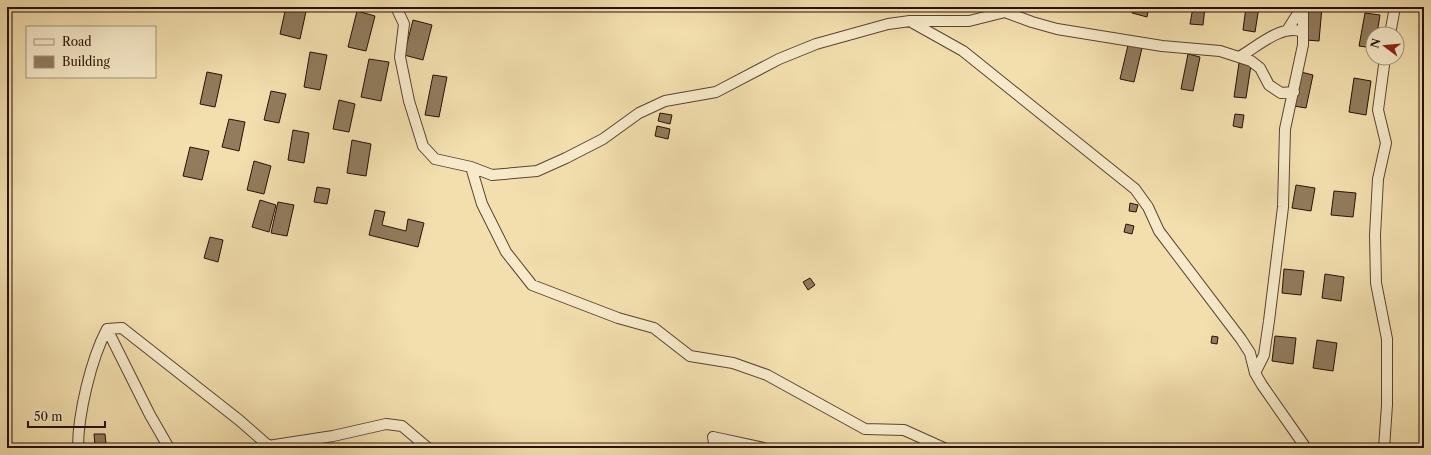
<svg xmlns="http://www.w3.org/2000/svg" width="1431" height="455" viewBox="0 0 1431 455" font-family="'Libre Caslon Text',serif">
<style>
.building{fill:#917c5d;stroke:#261106}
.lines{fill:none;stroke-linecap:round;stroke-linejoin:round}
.minor-casing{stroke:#594430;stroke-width:12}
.minor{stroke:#f7eaca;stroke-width:10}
</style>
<rect width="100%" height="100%" fill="#f3dfae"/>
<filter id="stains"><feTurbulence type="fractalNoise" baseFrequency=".005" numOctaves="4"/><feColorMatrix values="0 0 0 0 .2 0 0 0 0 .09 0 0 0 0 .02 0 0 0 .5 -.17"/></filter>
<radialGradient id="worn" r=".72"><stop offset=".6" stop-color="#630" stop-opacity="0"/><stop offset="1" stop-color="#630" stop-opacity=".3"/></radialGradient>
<!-- building -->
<path class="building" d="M 286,7 L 307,7 L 300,39 L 280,34 Z
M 1133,7 L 1149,7 L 1147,17 L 1132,13 Z
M 1193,7 L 1205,7 L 1203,25 L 1190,24 Z
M 1246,7 L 1259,7 L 1255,32 L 1243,30 Z
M 1308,7 L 1322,7 L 1319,41 L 1306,40 Z
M 357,11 L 375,16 L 366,51 L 348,47 Z
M 1365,13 L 1380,15 L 1377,34 L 1373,34 L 1373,48 L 1359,46 Z
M 413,20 L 432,25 L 423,60 L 404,55 Z
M 1128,45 L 1142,48 L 1134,82 L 1120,79 Z
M 310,52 L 327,55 L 320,90 L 304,87 Z
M 1188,54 L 1200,57 L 1193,91 L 1181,89 Z
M 369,59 L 389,62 L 381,101 L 361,97 Z
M 1239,63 L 1251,65 L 1246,98 L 1234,97 Z
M 207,72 L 222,75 L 215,107 L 200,104 Z
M 1301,72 L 1313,75 L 1306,108 L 1294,106 Z
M 433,75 L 447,77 L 439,117 L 425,115 Z
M 1354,78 L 1371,81 L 1366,115 L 1349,112 Z
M 271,91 L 286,94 L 279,123 L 264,120 Z
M 339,100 L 355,104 L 349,132 L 333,129 Z
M 660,113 L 672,115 L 670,124 L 658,121 Z
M 1235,114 L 1244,115 L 1242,128 L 1233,126 Z
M 229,119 L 245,122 L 239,151 L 222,147 Z
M 657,126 L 670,129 L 668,139 L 655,136 Z
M 293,130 L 309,133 L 304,163 L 288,160 Z
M 352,140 L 371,144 L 366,176 L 347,173 Z
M 190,147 L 209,151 L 202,180 L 183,176 Z
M 254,161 L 271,166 L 264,194 L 247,190 Z
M 1296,185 L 1315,188 L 1311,211 L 1292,208 Z
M 317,187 L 330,189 L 327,204 L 314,202 Z
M 1334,191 L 1356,193 L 1353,217 L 1331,215 Z
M 260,200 L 276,205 L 269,232 L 252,227 Z
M 278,202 L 294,205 L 287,236 L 271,233 Z
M 1130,203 L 1138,205 L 1136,212 L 1129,211 Z
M 375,210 L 385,212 L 382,225 L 406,231 L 408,219 L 424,223 L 418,247 L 369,235 Z
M 1126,224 L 1134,226 L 1132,234 L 1124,232 Z
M 210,237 L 223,240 L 218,262 L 204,258 Z
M 1284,269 L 1304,271 L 1301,295 L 1282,293 Z
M 1325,274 L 1344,277 L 1341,301 L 1322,298 Z
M 810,278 L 815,285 L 808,290 L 803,282 Z
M 1212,336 L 1218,337 L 1217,344 L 1211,343 Z
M 1275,336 L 1296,338 L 1293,364 L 1272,361 Z
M 1317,340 L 1337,343 L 1333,371 L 1313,368 Z
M 94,434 L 105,434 L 106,444 L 95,445 Z"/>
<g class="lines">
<!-- minor casing -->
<g class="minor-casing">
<path id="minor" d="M 396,7 L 404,24 L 400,57 L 409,101 L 423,146 L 435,159 L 471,167 L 492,175 L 537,171 L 566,158 L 603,139 L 639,113 L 665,101 L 716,92 L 779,59 L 816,44 L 888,24 L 910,21 L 969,21 L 1005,12 L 1014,7
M 1005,12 L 1032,22 L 1057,29 L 1162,46 L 1220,51 L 1251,61 L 1260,68 L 1269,85 L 1281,93 L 1294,92
M 913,23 L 963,51 L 1135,189 L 1148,207 L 1159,231 L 1241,339 L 1250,353 L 1255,373 L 1262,385 L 1306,448
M 1288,29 L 1302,7
M 1390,34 L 1395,7
M 1239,57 C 1257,47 1282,23 1303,32
M 471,167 L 482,204 L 506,252 L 532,285 L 618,318 L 654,328 L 690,356 L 733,363 L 767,375 L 865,429 L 904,430 L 944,448
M 107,329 L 122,328 L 239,420 L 271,448
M 107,329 L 150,415 L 169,448
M 1255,373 L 1264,355 L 1269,321 L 1283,207 L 1285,129 L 1303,45 L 1303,7
M 268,446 L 333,436 L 386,424 L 402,426 L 428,448
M 78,448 C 78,414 91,359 107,329
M 715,448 L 713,437 L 764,448
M 1384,448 L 1387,405 L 1387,339 L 1376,283 L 1375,235 L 1378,179 L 1386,143 L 1378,110 L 1385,58"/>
</g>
<!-- minor -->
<use href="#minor" class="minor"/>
</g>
<!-- margin -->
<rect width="1431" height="455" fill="none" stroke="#f3dfae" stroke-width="24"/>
<rect x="8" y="8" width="1415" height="439" fill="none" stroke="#261106" stroke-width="2"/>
<rect x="12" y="12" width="1407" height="431" fill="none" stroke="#261106"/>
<!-- legend -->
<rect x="26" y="26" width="130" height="52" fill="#f7eaca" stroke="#a3937c"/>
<rect x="34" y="39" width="20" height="6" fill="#f7eaca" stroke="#a3937c"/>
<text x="62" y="46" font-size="12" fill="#261106">Road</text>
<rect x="34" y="56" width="20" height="12" fill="#917c5d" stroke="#a3937c"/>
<text x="62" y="66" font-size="12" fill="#261106">Building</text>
<!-- north arrow -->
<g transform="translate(1385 46) rotate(286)"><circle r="19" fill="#f7eaca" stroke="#a3937c"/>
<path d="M0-3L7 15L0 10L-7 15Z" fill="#8f2418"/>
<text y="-6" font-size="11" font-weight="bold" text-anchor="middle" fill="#261106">N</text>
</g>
<!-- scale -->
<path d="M28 421v6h77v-6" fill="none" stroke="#261106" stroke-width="2"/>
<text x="34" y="421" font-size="12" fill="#261106" stroke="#f7eaca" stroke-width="3" paint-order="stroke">50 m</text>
<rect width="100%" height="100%" filter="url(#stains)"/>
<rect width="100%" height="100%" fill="url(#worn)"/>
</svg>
